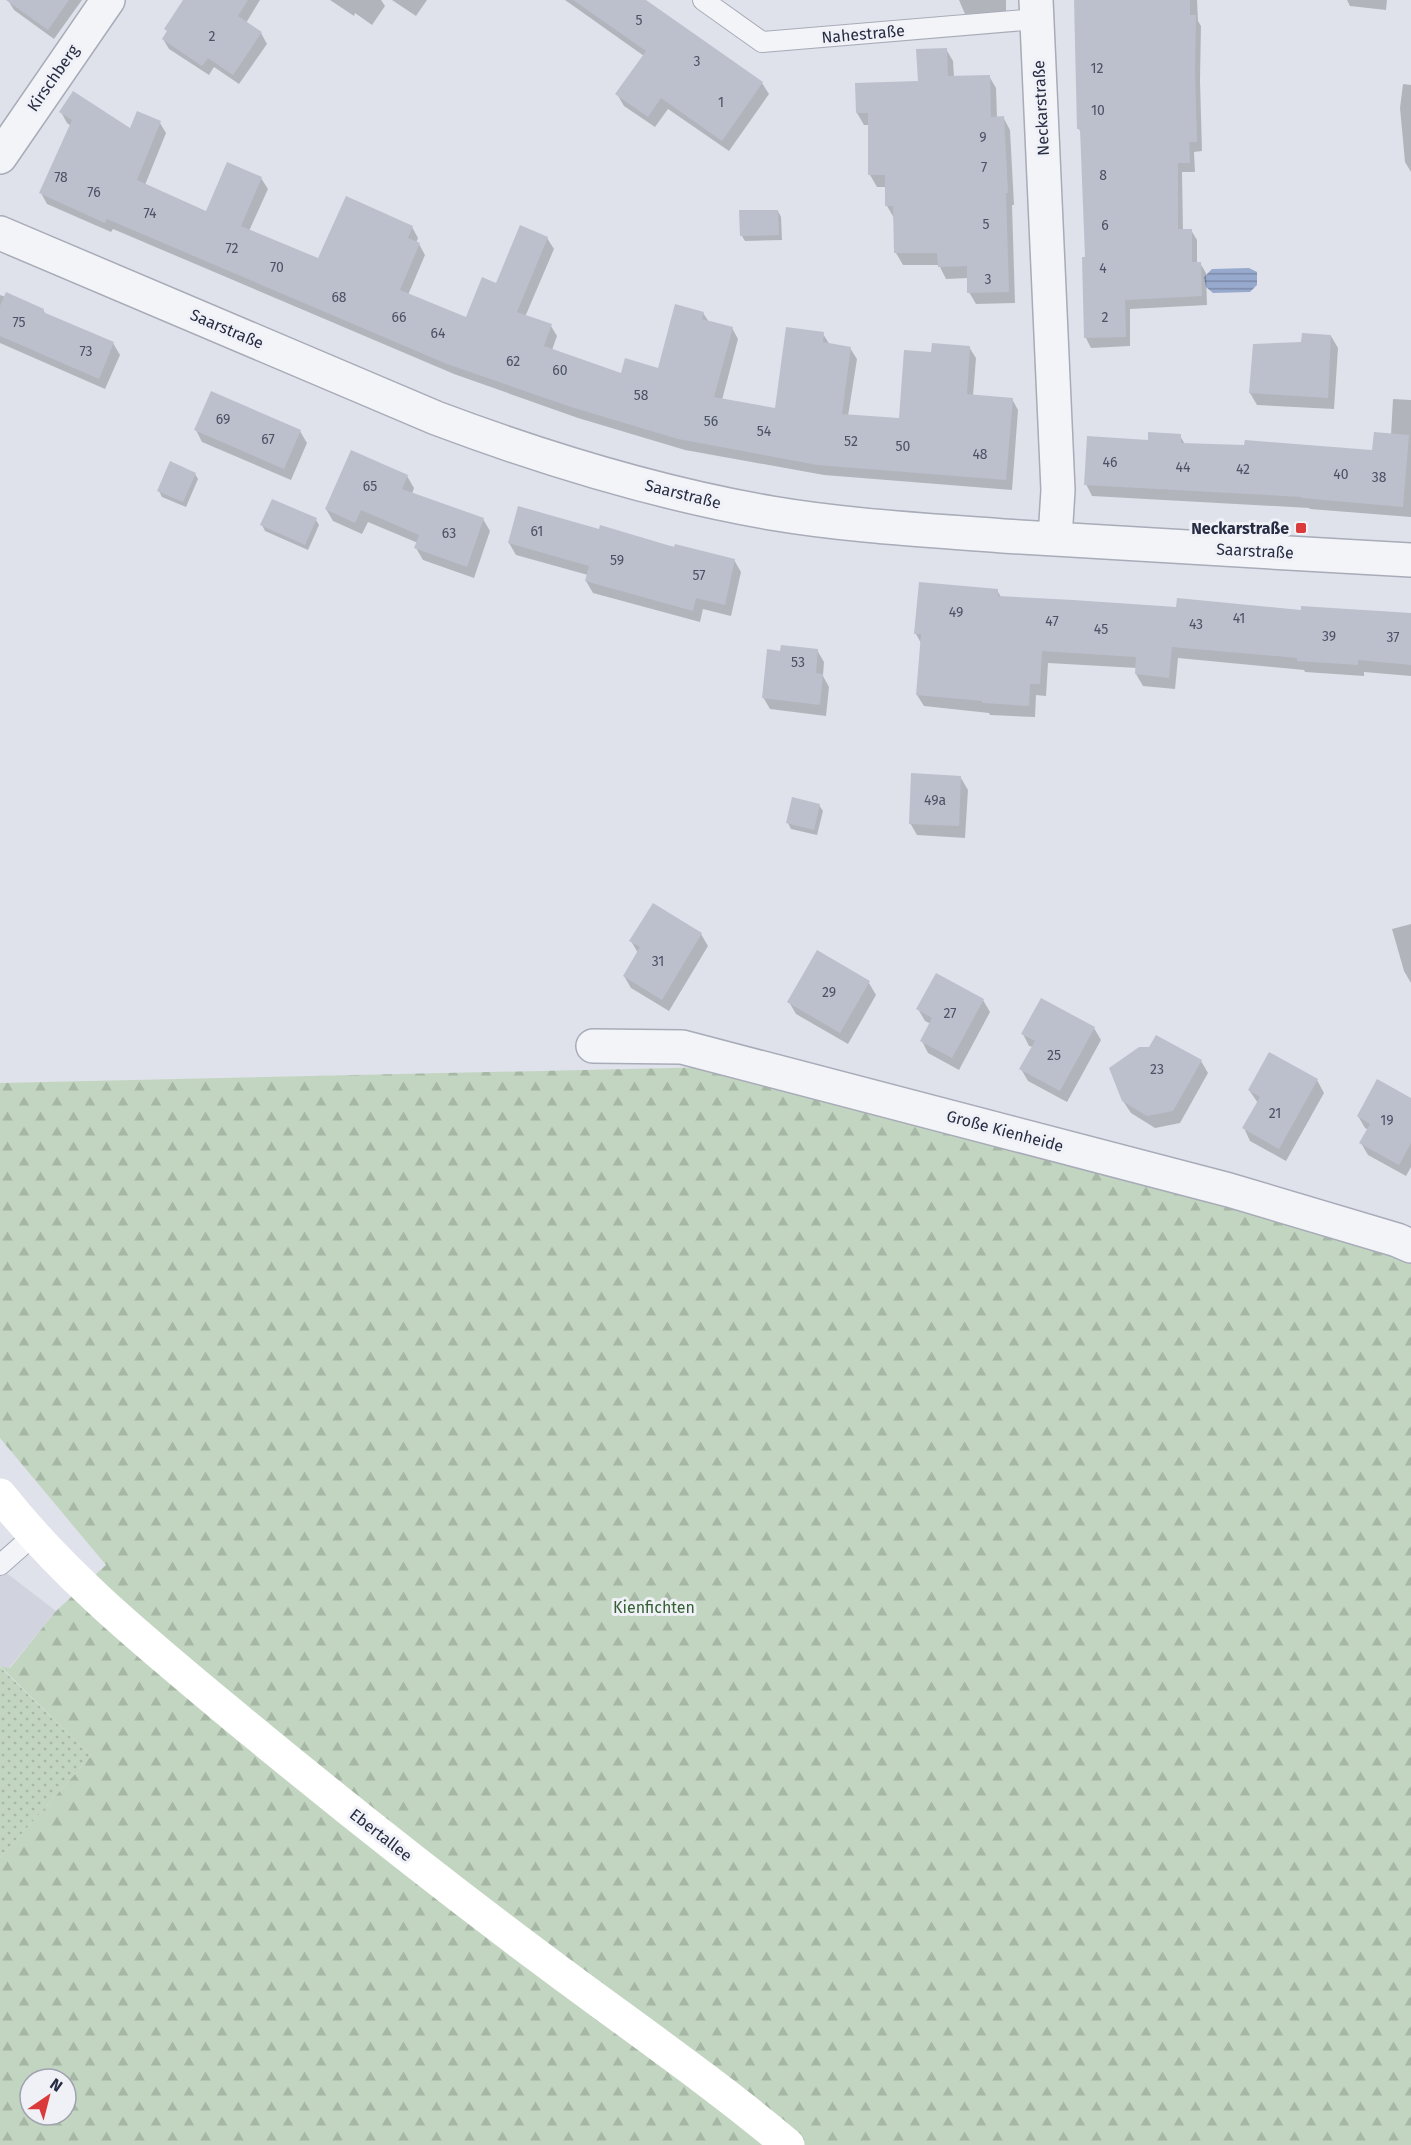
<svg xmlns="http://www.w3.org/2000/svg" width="1411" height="2145" viewBox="0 0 1411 2145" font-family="'Fira Sans',sans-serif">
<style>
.built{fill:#d1d4df}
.forest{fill:url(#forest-firs);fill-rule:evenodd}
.park{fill:url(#park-dots)}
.water{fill:url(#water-rules)}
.shadow{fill:#0003}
.building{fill:#bcc0cd}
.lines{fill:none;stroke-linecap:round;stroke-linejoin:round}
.lane-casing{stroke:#a8abb8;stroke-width:22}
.street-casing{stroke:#a8abb8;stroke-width:36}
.lane{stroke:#f3f4f8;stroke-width:20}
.street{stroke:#f3f4f8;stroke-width:33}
.secondary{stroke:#fff;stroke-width:33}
.poi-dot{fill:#da3a39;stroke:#eff1f7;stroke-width:2}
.labels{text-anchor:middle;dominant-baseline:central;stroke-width:6;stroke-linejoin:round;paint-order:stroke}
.number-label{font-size:14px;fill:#4c5166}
.street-label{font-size:16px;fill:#272c43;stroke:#eff1f7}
.poi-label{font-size:16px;font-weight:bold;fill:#272c43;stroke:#eff1f7;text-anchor:end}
.park-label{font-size:16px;fill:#346033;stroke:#eff1f7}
</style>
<defs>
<pattern id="forest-firs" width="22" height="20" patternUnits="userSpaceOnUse" patternTransform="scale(1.5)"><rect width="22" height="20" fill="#c2d5c0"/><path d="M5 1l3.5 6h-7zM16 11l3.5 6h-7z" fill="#a7b7a6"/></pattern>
<pattern id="park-dots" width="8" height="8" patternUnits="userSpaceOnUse" patternTransform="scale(1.5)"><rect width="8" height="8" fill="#c2d5c0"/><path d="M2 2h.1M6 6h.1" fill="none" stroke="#a7b7a6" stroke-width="1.8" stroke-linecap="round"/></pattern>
<pattern id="water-rules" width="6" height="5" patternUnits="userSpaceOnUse" patternTransform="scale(1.5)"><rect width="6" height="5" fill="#97a9cd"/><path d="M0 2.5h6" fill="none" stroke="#7b8aa8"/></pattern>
</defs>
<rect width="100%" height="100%" fill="#dfe2ea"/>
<!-- built -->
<path class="built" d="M 0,1568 L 56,1611 L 9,1668 L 0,1666 Z"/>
<!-- forest -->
<path class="forest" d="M 716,1067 L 1215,1195 L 1411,1262 L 1411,2145 L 0,2145 L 0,1858 L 91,1756 L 0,1666 L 10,1668 L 56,1611 L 106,1565 L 0,1438 L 0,1083 ZM 30,2079 L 66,2079 L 66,2115 L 30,2115 Z"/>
<!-- park -->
<path class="park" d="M 0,1667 L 91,1756 L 0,1858 Z"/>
<!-- water -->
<path class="water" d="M 1249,268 L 1257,272 L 1257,285 L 1250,292 L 1213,293 L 1206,287 L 1204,277 L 1212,269 Z"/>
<!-- shadow -->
<path class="shadow" d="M 8,0 L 82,0 L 54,39 L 14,10 Z
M 185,0 L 260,0 L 246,23 L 261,33 L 267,44 L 239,84 L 214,67 L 209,75 L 169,49 L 163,39 Z
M 330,0 L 381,0 L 385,6 L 372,25 L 355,13 L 354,16 Z
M 392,0 L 427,0 L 416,16 Z
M 565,0 L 643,0 L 762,83 L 769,94 L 729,151 L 668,109 L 655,127 L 624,106 L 617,94 L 644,56 Z
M 959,0 L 1006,0 L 1006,12 L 965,14 Z
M 1075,0 L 1197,0 L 1198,21 L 1201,26 L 1200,80 L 1202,151 L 1194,152 L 1195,172 L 1182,172 L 1183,231 L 1191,230 L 1197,240 L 1197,263 L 1200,263 L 1206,273 L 1207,305 L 1130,309 L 1130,346 L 1091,348 L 1086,338 L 1084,258 L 1086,258 L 1081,133 L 1079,129 Z
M 1347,0 L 1387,0 L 1386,10 L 1350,6 Z
M 946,49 L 953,61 L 954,77 L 989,76 L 996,88 L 997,118 L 1003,117 L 1010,130 L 1014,205 L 1012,205 L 1015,303 L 976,304 L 969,292 L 968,278 L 946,279 L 939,265 L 903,265 L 896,253 L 894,218 L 887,206 L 887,187 L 877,187 L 870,175 L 869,125 L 864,125 L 857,113 L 919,82 Z
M 1403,84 L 1411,85 L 1411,172 L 1405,162 L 1400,108 Z
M 61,112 L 130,130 L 160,123 L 166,133 L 145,185 L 207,213 L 261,178 L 268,189 L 249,231 L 319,260 L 412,227 L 418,238 L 416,243 L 419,244 L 425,255 L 408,295 L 467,319 L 497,285 L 547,238 L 554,249 L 525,317 L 551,326 L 557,336 L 552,350 L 622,375 L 659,370 L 703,313 L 709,322 L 732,328 L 738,339 L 722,400 L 776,410 L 823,334 L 830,345 L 850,348 L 857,359 L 848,416 L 900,420 L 932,354 L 969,347 L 976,358 L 973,396 L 1012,399 L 1018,410 L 1012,490 L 824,475 L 685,450 L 578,418 L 454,374 L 113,229 L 111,232 L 47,204 L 41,193 L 71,126 L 67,123 Z
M 778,211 L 781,217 L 782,240 L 745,241 L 742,236 Z
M 0,295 L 43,310 L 46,315 L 113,343 L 120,355 L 105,389 L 0,343 Z
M 1331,336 L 1338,348 L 1334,409 L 1257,405 L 1250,393 L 1303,344 Z
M 1393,399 L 1411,400 L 1411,517 L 1310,509 L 1309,508 L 1092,496 L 1086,484 L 1149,442 L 1180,436 L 1185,444 L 1374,452 L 1391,435 Z
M 196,430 L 300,431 L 307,443 L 291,480 L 202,442 Z
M 195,474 L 198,479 L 186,507 L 162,497 L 159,491 Z
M 407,476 L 414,488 L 412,494 L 483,519 L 490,531 L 474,578 L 423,560 L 416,548 L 418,543 L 368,522 L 362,534 L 333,521 L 326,509 Z
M 316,520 L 319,525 L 308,550 L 265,531 L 262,525 Z
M 600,531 L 734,560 L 741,572 L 731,616 L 703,609 L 700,622 L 593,593 L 586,581 L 588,575 L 516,555 L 509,543 Z
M 997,590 L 1001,597 L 1177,608 L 1411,614 L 1411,676 L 1364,672 L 1364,676 L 1305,672 L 1304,670 L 1178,658 L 1175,689 L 1143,686 L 1136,674 L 1137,668 L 1048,663 L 1046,696 L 1036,695 L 1035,717 L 990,715 L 989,713 L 924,706 L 917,695 L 922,645 L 916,634 Z
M 817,650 L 824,662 L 823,676 L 829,687 L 826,716 L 770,709 L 763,697 L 782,653 Z
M 961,778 L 968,790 L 965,838 L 917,835 L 910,823 Z
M 819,805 L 823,811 L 817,835 L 791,829 L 788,823 Z
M 1411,924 L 1411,983 L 1404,971 L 1392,929 Z
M 701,934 L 708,946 L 669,1011 L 631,988 L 624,976 L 638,953 L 631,941 Z
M 818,952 L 869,983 L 876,995 L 848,1044 L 796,1014 L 789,1002 Z
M 983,1000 L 990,1012 L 959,1070 L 928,1053 L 922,1041 L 931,1024 L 925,1021 L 918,1009 Z
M 1094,1028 L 1101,1040 L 1067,1102 L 1028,1081 L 1021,1069 L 1033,1047 L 1029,1046 L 1023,1034 Z
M 1201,1061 L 1208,1073 L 1180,1123 L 1155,1128 L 1131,1113 L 1123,1101 Z
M 1317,1080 L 1324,1093 L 1286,1161 L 1250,1141 L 1244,1128 L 1258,1103 L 1249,1090 Z
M 1411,1100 L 1411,1167 L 1406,1176 L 1368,1155 L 1361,1143 L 1369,1130 L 1365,1128 L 1358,1116 Z"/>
<!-- building -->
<path class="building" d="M 6,0 L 69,0 L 48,30 Z
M 183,0 L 248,0 L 238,16 L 262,32 L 233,75 L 208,58 L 202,66 L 162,39 L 167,31 L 164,29 Z
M 573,0 L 646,0 L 763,82 L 722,141 L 661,98 L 648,117 L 615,94 L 646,51 Z
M 1074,0 L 1190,0 L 1190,15 L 1196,15 L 1195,70 L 1197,142 L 1189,142 L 1190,163 L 1178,163 L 1178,229 L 1192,229 L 1192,262 L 1201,262 L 1202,296 L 1125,300 L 1126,337 L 1084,338 L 1082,257 L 1085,257 L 1080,129 L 1077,129 Z
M 947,48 L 948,76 L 990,75 L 991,117 L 1004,116 L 1008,193 L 1006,193 L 1009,292 L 967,293 L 967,266 L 938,267 L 937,253 L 894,253 L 893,206 L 885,206 L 885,175 L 868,175 L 868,113 L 856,113 L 855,83 L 918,81 L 916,49 Z
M 73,91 L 130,128 L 137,111 L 161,121 L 137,180 L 206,211 L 227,162 L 262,177 L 241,226 L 318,258 L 346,196 L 413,226 L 408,238 L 420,243 L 400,290 L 466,317 L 482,277 L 496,283 L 520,225 L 548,237 L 517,312 L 552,324 L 544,346 L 621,373 L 625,358 L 658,368 L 675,304 L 704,312 L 702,319 L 733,327 L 714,397 L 775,408 L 786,327 L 824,332 L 823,342 L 851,347 L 842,414 L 899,418 L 904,350 L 931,352 L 932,343 L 970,346 L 967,394 L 1013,398 L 1006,480 L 817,465 L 678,439 L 571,407 L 447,364 L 107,219 L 105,223 L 39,193 L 72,120 L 59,112 Z
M 739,210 L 778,210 L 779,235 L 740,236 Z
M 6,292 L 44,309 L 43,312 L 114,342 L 99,379 L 0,336 L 0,306 Z
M 1302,333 L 1331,335 L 1328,398 L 1249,393 L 1253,344 L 1301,342 Z
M 211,391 L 301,430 L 284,469 L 194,430 Z
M 1148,432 L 1181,434 L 1181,443 L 1244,445 L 1245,440 L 1372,450 L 1374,432 L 1409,435 L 1403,507 L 1302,498 L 1302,497 L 1084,485 L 1087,436 L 1148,440 Z
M 351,450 L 408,475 L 402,489 L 484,518 L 467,567 L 414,548 L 419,535 L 361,510 L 355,523 L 325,509 Z
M 170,461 L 196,473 L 183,502 L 157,491 Z
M 272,499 L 317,518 L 305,545 L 260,525 Z
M 518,506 L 599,529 L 600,525 L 674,547 L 675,544 L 735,559 L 725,605 L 696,598 L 693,611 L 585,581 L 589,566 L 508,543 Z
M 919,582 L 998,589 L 998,596 L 1073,600 L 1176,607 L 1177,598 L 1301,610 L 1301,606 L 1411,613 L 1411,665 L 1358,660 L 1358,665 L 1297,661 L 1297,658 L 1172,647 L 1169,678 L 1135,674 L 1136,657 L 1042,651 L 1040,684 L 1030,684 L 1029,706 L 982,703 L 982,701 L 916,695 L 921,634 L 914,634 Z
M 781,645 L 818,649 L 816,673 L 823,674 L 820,705 L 762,698 L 767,649 L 780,651 Z
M 911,773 L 961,776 L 959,826 L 909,824 Z
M 792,797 L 820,804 L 814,830 L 786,823 Z
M 653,903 L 702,933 L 662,1000 L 623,976 L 640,947 L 629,941 Z
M 817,950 L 870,981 L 840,1033 L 787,1002 Z
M 936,973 L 984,999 L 952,1058 L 920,1041 L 932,1018 L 916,1009 Z
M 1041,998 L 1095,1027 L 1060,1091 L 1019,1069 L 1035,1041 L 1021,1034 Z
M 1156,1035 L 1202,1060 L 1173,1111 L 1147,1116 L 1122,1101 L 1109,1068 L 1139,1047 L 1149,1047 Z
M 1269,1052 L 1318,1079 L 1279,1149 L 1242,1128 L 1260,1097 L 1248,1090 Z
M 1377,1079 L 1411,1098 L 1411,1143 L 1399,1165 L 1359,1143 L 1370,1124 L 1357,1116 Z"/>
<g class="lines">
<!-- lane casing -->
<g class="lane-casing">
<path id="lane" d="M 703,0 L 762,42 L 1037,19
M 0,1565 L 34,1535"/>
</g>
<!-- street casing -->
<g class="street-casing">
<path id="street" d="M 1036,0 L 1058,490 L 1055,539
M 0,157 L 108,0
M 0,233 L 436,418 C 545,459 656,493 771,513 C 848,526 926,530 1003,536 C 1139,545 1275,552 1411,560
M 593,1046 L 682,1047 L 1229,1190 L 1397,1240 L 1411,1246"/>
</g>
<!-- lane -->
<use href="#lane" class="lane"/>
<!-- street -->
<use href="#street" class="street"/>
<!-- secondary -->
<path class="secondary" d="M 0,1495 C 64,1576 144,1641 223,1707 C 329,1795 436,1880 546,1962 C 626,2022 712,2081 788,2145"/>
</g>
<!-- markers -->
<rect class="poi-dot" x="1295" y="522" width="12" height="12" rx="3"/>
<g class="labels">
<!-- number labels -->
<g class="number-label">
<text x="639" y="20">5</text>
<text x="212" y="36">2</text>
<text x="697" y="61">3</text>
<text x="1097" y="68">12</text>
<text x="721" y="102">1</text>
<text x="1098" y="110">10</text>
<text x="983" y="137">9</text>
<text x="984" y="167">7</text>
<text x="1103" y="175">8</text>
<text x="61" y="177">78</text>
<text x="94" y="192">76</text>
<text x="150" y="213">74</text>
<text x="986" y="224">5</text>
<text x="1105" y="225">6</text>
<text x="232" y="248">72</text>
<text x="277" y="267">70</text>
<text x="1103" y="268">4</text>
<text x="988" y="279">3</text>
<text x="339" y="297">68</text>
<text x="399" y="317">66</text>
<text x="1105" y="317">2</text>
<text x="19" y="322">75</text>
<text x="438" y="333">64</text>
<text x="86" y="351">73</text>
<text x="513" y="361">62</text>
<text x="560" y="370">60</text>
<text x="641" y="395">58</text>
<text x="223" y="419">69</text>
<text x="711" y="421">56</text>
<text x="764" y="431">54</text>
<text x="268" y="439">67</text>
<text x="851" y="441">52</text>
<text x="903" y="446">50</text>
<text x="980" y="454">48</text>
<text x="1110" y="462">46</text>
<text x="1183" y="467">44</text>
<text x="1243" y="469">42</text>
<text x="1341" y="474">40</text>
<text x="1379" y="477">38</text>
<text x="370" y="486">65</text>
<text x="537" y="531">61</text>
<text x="449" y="533">63</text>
<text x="617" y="560">59</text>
<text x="699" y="575">57</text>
<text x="956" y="612">49</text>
<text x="1239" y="618">41</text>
<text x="1052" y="621">47</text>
<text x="1196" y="624">43</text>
<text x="1101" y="629">45</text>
<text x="1329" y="636">39</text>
<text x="1393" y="637">37</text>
<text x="798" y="662">53</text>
<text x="935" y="800">49a</text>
<text x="658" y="961">31</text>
<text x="829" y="992">29</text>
<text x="950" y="1013">27</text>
<text x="1054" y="1055">25</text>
<text x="1157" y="1069">23</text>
<text x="1275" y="1113">21</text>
<text x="1387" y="1120">19</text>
</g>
<!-- street labels -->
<g class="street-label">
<text transform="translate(863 34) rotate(-5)">Nahestraße</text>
<text transform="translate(53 78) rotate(-55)">Kirschberg</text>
<text transform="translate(1041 108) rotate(-93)">Neckarstraße</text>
<text transform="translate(227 329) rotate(23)">Saarstraße</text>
<text transform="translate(683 494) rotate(14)">Saarstraße</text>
<text transform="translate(1255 551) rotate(3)">Saarstraße</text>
<text transform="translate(1005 1131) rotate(15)">Große Kienheide</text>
<text transform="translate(381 1835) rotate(38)">Ebertallee</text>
</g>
<!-- poi labels -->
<g class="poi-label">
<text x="1289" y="528">Neckarstraße</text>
</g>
<!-- park labels -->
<g class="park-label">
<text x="654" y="1607">Kienfichten</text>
</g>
</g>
<!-- north arrow -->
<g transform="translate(48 2097) rotate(35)"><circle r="28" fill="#eff1f7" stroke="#9fa2af" stroke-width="1.5"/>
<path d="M0-4.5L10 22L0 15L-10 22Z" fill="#da3a39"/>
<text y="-9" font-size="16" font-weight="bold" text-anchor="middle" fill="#272c43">N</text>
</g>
</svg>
